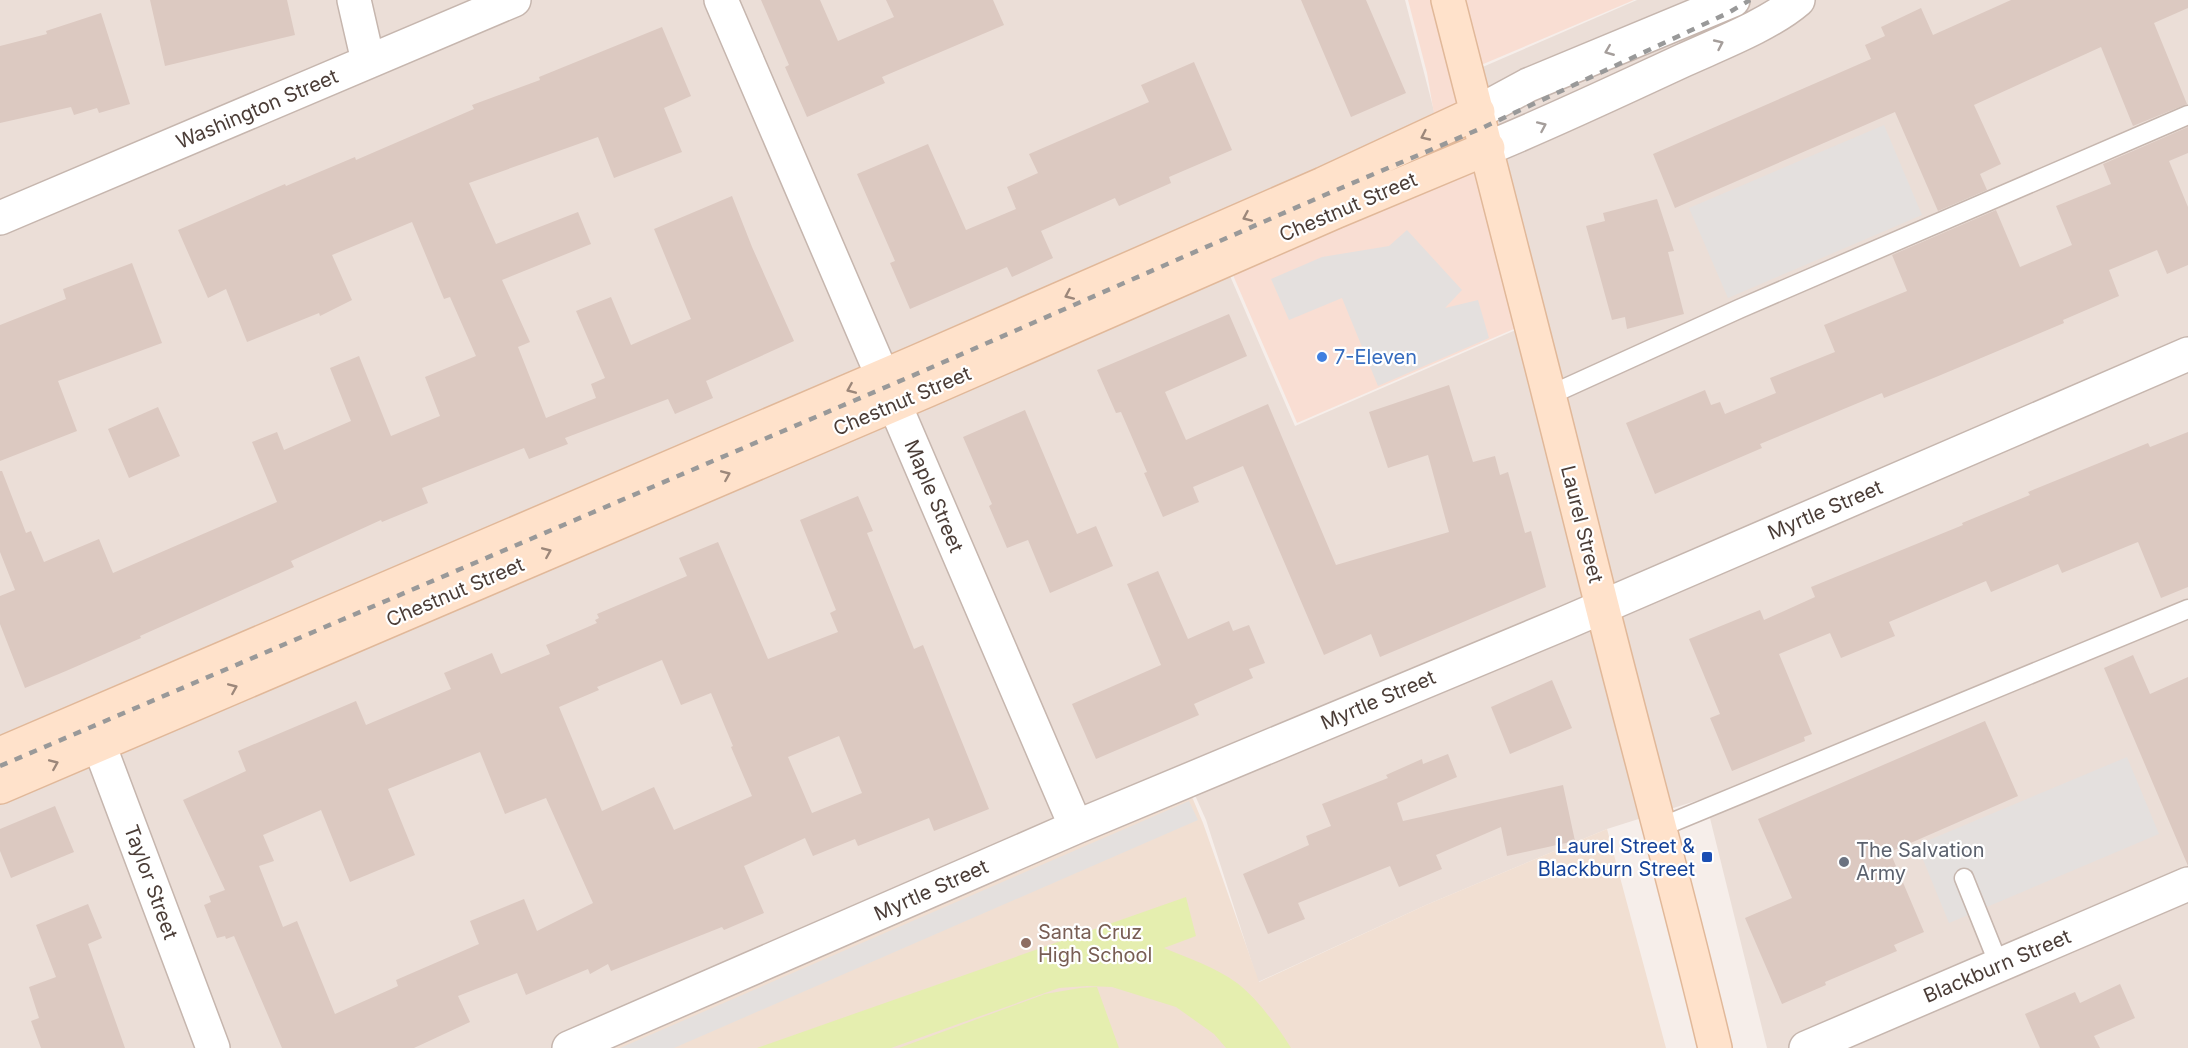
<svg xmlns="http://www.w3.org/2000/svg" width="2188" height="1048" viewBox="0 0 2188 1048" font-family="Inter,sans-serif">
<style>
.residential{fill:#ebded7}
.commercial{fill:#f9ded3}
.education{fill:#f1dfd2}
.green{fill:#e5eeaf}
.parking{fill:#e4e0de}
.building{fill:#dcc9c1;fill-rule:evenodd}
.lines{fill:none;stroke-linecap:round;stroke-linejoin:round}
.service-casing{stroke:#c6b6ae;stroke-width:21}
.minor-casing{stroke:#c6b6ae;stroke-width:36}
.secondary-casing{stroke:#e1b899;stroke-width:36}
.service{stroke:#fff;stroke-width:18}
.minor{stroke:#fff;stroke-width:33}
.secondary{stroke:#ffe2cb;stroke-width:33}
.rail{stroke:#999;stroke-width:4.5;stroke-dasharray:8 8;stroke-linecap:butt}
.oneway{stroke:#a59e9b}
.oneway2{stroke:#9c877a}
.shop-dot{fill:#3f7fe0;stroke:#fff;stroke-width:2}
.transit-dot{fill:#1a4fb4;stroke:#fff;stroke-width:2}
.worship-dot{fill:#6b7280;stroke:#fff;stroke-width:2}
.education-dot{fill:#8d6e63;stroke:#fff;stroke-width:2}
.labels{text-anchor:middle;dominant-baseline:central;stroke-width:4.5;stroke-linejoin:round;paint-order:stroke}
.street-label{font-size:20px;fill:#4b3d37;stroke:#fff}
.shop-label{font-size:20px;fill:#366cbe;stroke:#fff;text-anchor:start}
.transit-label{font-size:20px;fill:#164399;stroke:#fff;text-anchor:end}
.worship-label{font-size:20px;fill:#5b616d;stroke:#fff;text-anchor:start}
.education-label{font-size:20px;fill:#785e54;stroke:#fff;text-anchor:start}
</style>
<rect width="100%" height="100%" fill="#f6eeea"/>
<!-- residential -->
<path class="residential" d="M 0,0 L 1405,0 L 1439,130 L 1211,232 L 1295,426 L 1541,319 L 1478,69 L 1637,0 L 2188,0 L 2188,1048 L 1767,1048 L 1705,798 L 1607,829 L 1426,905 L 1258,982 L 1206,820 L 1186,775 L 563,1048 L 0,1048 Z"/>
<!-- commercial -->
<path class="commercial" d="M 1408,0 L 1634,0 L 1481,65 L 1544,316 L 1297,423 L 1213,229 L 1437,131 L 1427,73 Z"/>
<!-- education -->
<path class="education" d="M 1184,778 L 1203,823 L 1259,982 L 1426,905 L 1607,829 L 1666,1048 L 569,1048 Z"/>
<!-- green -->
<path class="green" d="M 1186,897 L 1196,936 L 1164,948 C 1188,958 1215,967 1237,983 C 1256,997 1279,1028 1291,1048 L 1226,1048 L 1214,1034 L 1176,1007 L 1112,987 L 1087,986 L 1059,988 L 891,1048 L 757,1048 Z
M 1097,987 L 1119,1048 L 899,1048 L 1045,994 L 1080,988 Z"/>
<!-- parking -->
<path class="parking" d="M 1884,125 L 1922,215 L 1728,298 L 1689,208 Z
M 1407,230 L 1462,290 L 1445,308 L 1478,300 L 1489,338 L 1378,386 L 1342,298 L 1289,320 L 1271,279 L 1322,257 L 1389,246 Z
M 2127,757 L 2159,834 L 1949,923 L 1917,845 Z
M 1189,801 L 1198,820 L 674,1048 L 620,1048 Z"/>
<!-- building -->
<path class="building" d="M 150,0 L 287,0 L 295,35 L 165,66 Z
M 761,0 L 820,0 L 838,41 L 894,17 L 886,0 L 993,0 L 1004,25 L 882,77 L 885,83 L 807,117 L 785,67 L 789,65 Z
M 1301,0 L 1366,0 L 1406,93 L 1351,117 Z
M 2011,0 L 2188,0 L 2188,8 L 2154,23 L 2187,104 L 2133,126 L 2101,47 L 1974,105 L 2001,164 L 1980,174 L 1987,190 L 1938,211 L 1895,112 L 1675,208 L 1653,154 L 1871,59 L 1865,45 L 1885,36 L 1881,27 L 1921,8 L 1933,35 Z
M 101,13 L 130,104 L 99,113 L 97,108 L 74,115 L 71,107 L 0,123 L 0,46 L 47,34 L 46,31 Z
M 662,27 L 691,96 L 664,108 L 682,152 L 614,178 L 598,137 L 469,183 L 496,244 L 578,212 L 591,244 L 502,280 L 530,342 L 518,347 L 546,418 L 596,398 L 591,384 L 605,378 L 576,311 L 611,297 L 631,345 L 691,319 L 654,229 L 732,196 L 752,247 L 794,341 L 706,381 L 713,398 L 675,414 L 668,399 L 565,438 L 568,444 L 529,459 L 524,448 L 422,488 L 428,503 L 382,522 L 381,520 L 291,561 L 294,567 L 140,636 L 141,638 L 66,671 L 25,688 L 0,624 L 0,596 L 15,590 L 0,552 L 0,471 L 2,471 L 26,533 L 31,531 L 44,562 L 99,539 L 113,573 L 277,502 L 252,442 L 277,432 L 284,450 L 351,421 L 330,368 L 359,356 L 391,436 L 440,416 L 425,377 L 476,356 L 450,297 L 444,299 L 412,222 L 332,255 L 352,300 L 320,316 L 319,313 L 247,342 L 226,289 L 208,298 L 178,230 L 285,184 L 286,186 L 355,157 L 356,160 L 474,109 L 472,105 L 540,80 L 539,77 Z
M 1194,62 L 1232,150 L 1169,177 L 1171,183 L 1119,206 L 1115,198 L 1041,231 L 1053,258 L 1012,277 L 1007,267 L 910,309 L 890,263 L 895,261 L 857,174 L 928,144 L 966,230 L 1016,209 L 1007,187 L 1038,173 L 1029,154 L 1149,102 L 1141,85 Z
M 2188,127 L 2188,153 L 2169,161 L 2188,207 L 2188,265 L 2167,274 L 2157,250 L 2109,270 L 2119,296 L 2063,320 L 2064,323 L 1936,377 L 1884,398 L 1882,393 L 1760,444 L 1762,448 L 1655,494 L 1626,423 L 1705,390 L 1711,405 L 1720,402 L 1725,414 L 1776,393 L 1770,378 L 1835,352 L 1824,325 L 1907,291 L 1892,255 L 1996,210 L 2020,267 L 2072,245 L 2056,206 L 2111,184 L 2103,164 Z
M 1657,199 L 1674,251 L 1668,252 L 1684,314 L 1627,329 L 1625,317 L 1612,320 L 1586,226 L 1605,221 L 1603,213 Z
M 132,263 L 162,343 L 58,381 L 77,431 L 0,461 L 0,325 L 66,299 L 63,289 Z
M 1229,314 L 1247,356 L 1165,392 L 1186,440 L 1268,404 L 1336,565 L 1449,532 L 1428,455 L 1388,468 L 1369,412 L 1449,385 L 1473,462 L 1495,456 L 1500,475 L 1508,472 L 1525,533 L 1531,531 L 1546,587 L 1380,657 L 1371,634 L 1324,655 L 1243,466 L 1193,487 L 1199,502 L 1163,517 L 1144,473 L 1147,472 L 1121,412 L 1116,413 L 1097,370 Z
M 158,407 L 180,456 L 129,478 L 108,429 Z
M 1025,410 L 1077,534 L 1096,526 L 1113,566 L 1050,593 L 1028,540 L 1007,548 L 989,506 L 992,504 L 963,437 Z
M 2188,432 L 2188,587 L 2161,598 L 2138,542 L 2062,573 L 2058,564 L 1991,592 L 1986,581 L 1889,622 L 1895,636 L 1841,658 L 1830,633 L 1779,654 L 1812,734 L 1804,737 L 1805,741 L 1732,771 L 1710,718 L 1720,714 L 1689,639 L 1760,610 L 1764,620 L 1815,597 L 1811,587 L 1963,525 L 1962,523 L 2030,495 L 2028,492 L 2104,461 L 2148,443 L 2150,447 Z
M 858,496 L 873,531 L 867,533 L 914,649 L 923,645 L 989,809 L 934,831 L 929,818 L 858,846 L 855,839 L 813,856 L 805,838 L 744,866 L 764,913 L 724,930 L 722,927 L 611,971 L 608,964 L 590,974 L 588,969 L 526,995 L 517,973 L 458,996 L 470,1022 L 414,1048 L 282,1048 L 234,936 L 226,939 L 225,936 L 217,938 L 204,905 L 211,902 L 209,896 L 225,890 L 183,800 L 246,771 L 238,751 L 356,701 L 366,725 L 451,689 L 444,673 L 492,653 L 501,674 L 550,654 L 546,645 L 597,623 L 595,620 L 599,618 L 597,614 L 687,576 L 679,558 L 718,542 L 768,659 L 838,632 L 830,613 L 836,610 L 800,520 ZM 662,660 L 681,705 L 711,693 L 733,746 L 731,747 L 752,796 L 674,830 L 654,787 L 602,811 L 559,707 L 599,690 L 597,687 ZM 839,736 L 862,793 L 812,813 L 788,757 ZM 480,752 L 505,814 L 546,798 L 593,903 L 537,931 L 524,899 L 470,921 L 479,944 L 396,980 L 398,986 L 335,1014 L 297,921 L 283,927 L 259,866 L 274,861 L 263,835 L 321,810 L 350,882 L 415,855 L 388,789 Z
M 1158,571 L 1188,639 L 1229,621 L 1233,631 L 1249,625 L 1265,663 L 1249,669 L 1253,678 L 1194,704 L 1199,715 L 1096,759 L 1072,704 L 1161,665 L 1127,584 Z
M 2133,655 L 2150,694 L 2188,677 L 2188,866 L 2104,668 Z
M 1552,680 L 1572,728 L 1510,754 L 1491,707 Z
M 1985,721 L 2018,796 L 1890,852 L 1924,932 L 1894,945 L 1897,951 L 1825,982 L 1826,985 L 1782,1004 L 1745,918 L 1792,898 L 1758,819 Z
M 1448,754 L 1457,777 L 1397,803 L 1403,821 L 1563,785 L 1575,841 L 1507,856 L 1501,827 L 1436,855 L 1442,869 L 1399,887 L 1390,866 L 1298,903 L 1305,919 L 1268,934 L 1243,874 L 1309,845 L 1306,836 L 1331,826 L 1322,804 L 1388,778 L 1386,775 L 1422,759 L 1423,764 Z
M 55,806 L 74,852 L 11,878 L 0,851 L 0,829 Z
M 88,904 L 102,938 L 88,944 L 125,1048 L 41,1048 L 31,1021 L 39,1018 L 29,987 L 56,977 L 36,925 Z
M 2120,984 L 2135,1018 L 2094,1036 L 2100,1048 L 2040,1048 L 2025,1014 L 2075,992 L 2080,1003 Z"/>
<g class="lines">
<!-- service casing -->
<g class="service-casing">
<path id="service" d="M 1550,395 L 1739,309 L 2188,115
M 1661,827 L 2188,609
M 1964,878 L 1999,965"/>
</g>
<!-- minor casing -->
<g class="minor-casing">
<path id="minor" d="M 354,0 L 368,61
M 721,0 L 1076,827
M 1478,112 L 1528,85 L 1733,0
M 1488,148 C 1554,121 1619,90 1684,60 C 1719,44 1769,25 1798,0
M 0,218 L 514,0
M 89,718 L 213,1048
M 569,1048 L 1076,827 L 1565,623 L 2188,354
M 1806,1048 L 2188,884"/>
</g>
<!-- secondary casing -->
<g class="secondary-casing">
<path id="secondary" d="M 1448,0 C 1501,201 1551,404 1602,606 C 1639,753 1680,900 1715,1048
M 0,754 L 916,362 L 1323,184 L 1478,112
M 0,787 L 928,390 L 1335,212 L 1488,148"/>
</g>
<!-- service -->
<use href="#service" class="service"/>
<!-- minor -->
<use href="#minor" class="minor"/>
<!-- secondary -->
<use href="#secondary" class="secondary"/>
<!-- rail -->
<path class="rail" d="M 0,766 L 921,372 L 1327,194 L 1482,128 L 1728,13 L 1750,0"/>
</g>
<!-- one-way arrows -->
<defs><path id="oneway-chevron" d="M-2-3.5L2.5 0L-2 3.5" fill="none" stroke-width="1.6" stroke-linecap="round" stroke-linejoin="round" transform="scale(1.5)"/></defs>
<g class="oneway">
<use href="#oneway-chevron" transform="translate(1719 44) rotate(-25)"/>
<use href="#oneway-chevron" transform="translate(1609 51) rotate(158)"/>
<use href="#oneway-chevron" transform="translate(1542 126) rotate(-24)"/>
</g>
<g class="oneway2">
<use href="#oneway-chevron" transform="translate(1425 136) rotate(155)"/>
<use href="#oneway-chevron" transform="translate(1247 217) rotate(156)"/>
<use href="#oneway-chevron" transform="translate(1069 295) rotate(156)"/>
<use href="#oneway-chevron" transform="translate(851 389) rotate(157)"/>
<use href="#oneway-chevron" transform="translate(726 475) rotate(-23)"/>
<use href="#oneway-chevron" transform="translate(547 552) rotate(-23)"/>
<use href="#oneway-chevron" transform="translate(233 688) rotate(-23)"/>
<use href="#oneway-chevron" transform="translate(54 764) rotate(-23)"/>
</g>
<!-- markers -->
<circle class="shop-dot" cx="1322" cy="357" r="6"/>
<rect class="transit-dot" x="1701" y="851" width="12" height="12" rx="3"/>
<circle class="worship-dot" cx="1844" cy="862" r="6"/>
<circle class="education-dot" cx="1026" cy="943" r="6"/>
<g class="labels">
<!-- street labels -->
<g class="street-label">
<text transform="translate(257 109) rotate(-23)">Washington Street</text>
<text transform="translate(1348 207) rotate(-23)">Chestnut Street</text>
<text transform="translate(902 401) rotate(-23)">Chestnut Street</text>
<text transform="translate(934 496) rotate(67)">Maple Street</text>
<text transform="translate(1825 510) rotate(-23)">Myrtle Street</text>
<text transform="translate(1582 524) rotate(76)">Laurel Street</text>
<text transform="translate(455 592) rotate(-23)">Chestnut Street</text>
<text transform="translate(1378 700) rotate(-23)">Myrtle Street</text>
<text transform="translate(151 882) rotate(70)">Taylor Street</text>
<text transform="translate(931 890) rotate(-24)">Myrtle Street</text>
<text transform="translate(1997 966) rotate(-23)">Blackburn Street</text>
</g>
<!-- shop labels -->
<g class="shop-label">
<text x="1334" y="357">7-Eleven</text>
</g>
<!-- transit labels -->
<g class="transit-label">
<text x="1695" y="846">Laurel Street &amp;<tspan x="1695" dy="23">Blackburn Street</tspan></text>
</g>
<!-- worship labels -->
<g class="worship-label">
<text x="1856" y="850">The Salvation<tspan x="1856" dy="23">Army</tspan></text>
</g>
<!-- education labels -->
<g class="education-label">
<text x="1038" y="932">Santa Cruz<tspan x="1038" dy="23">High School</tspan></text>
</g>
</g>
</svg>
